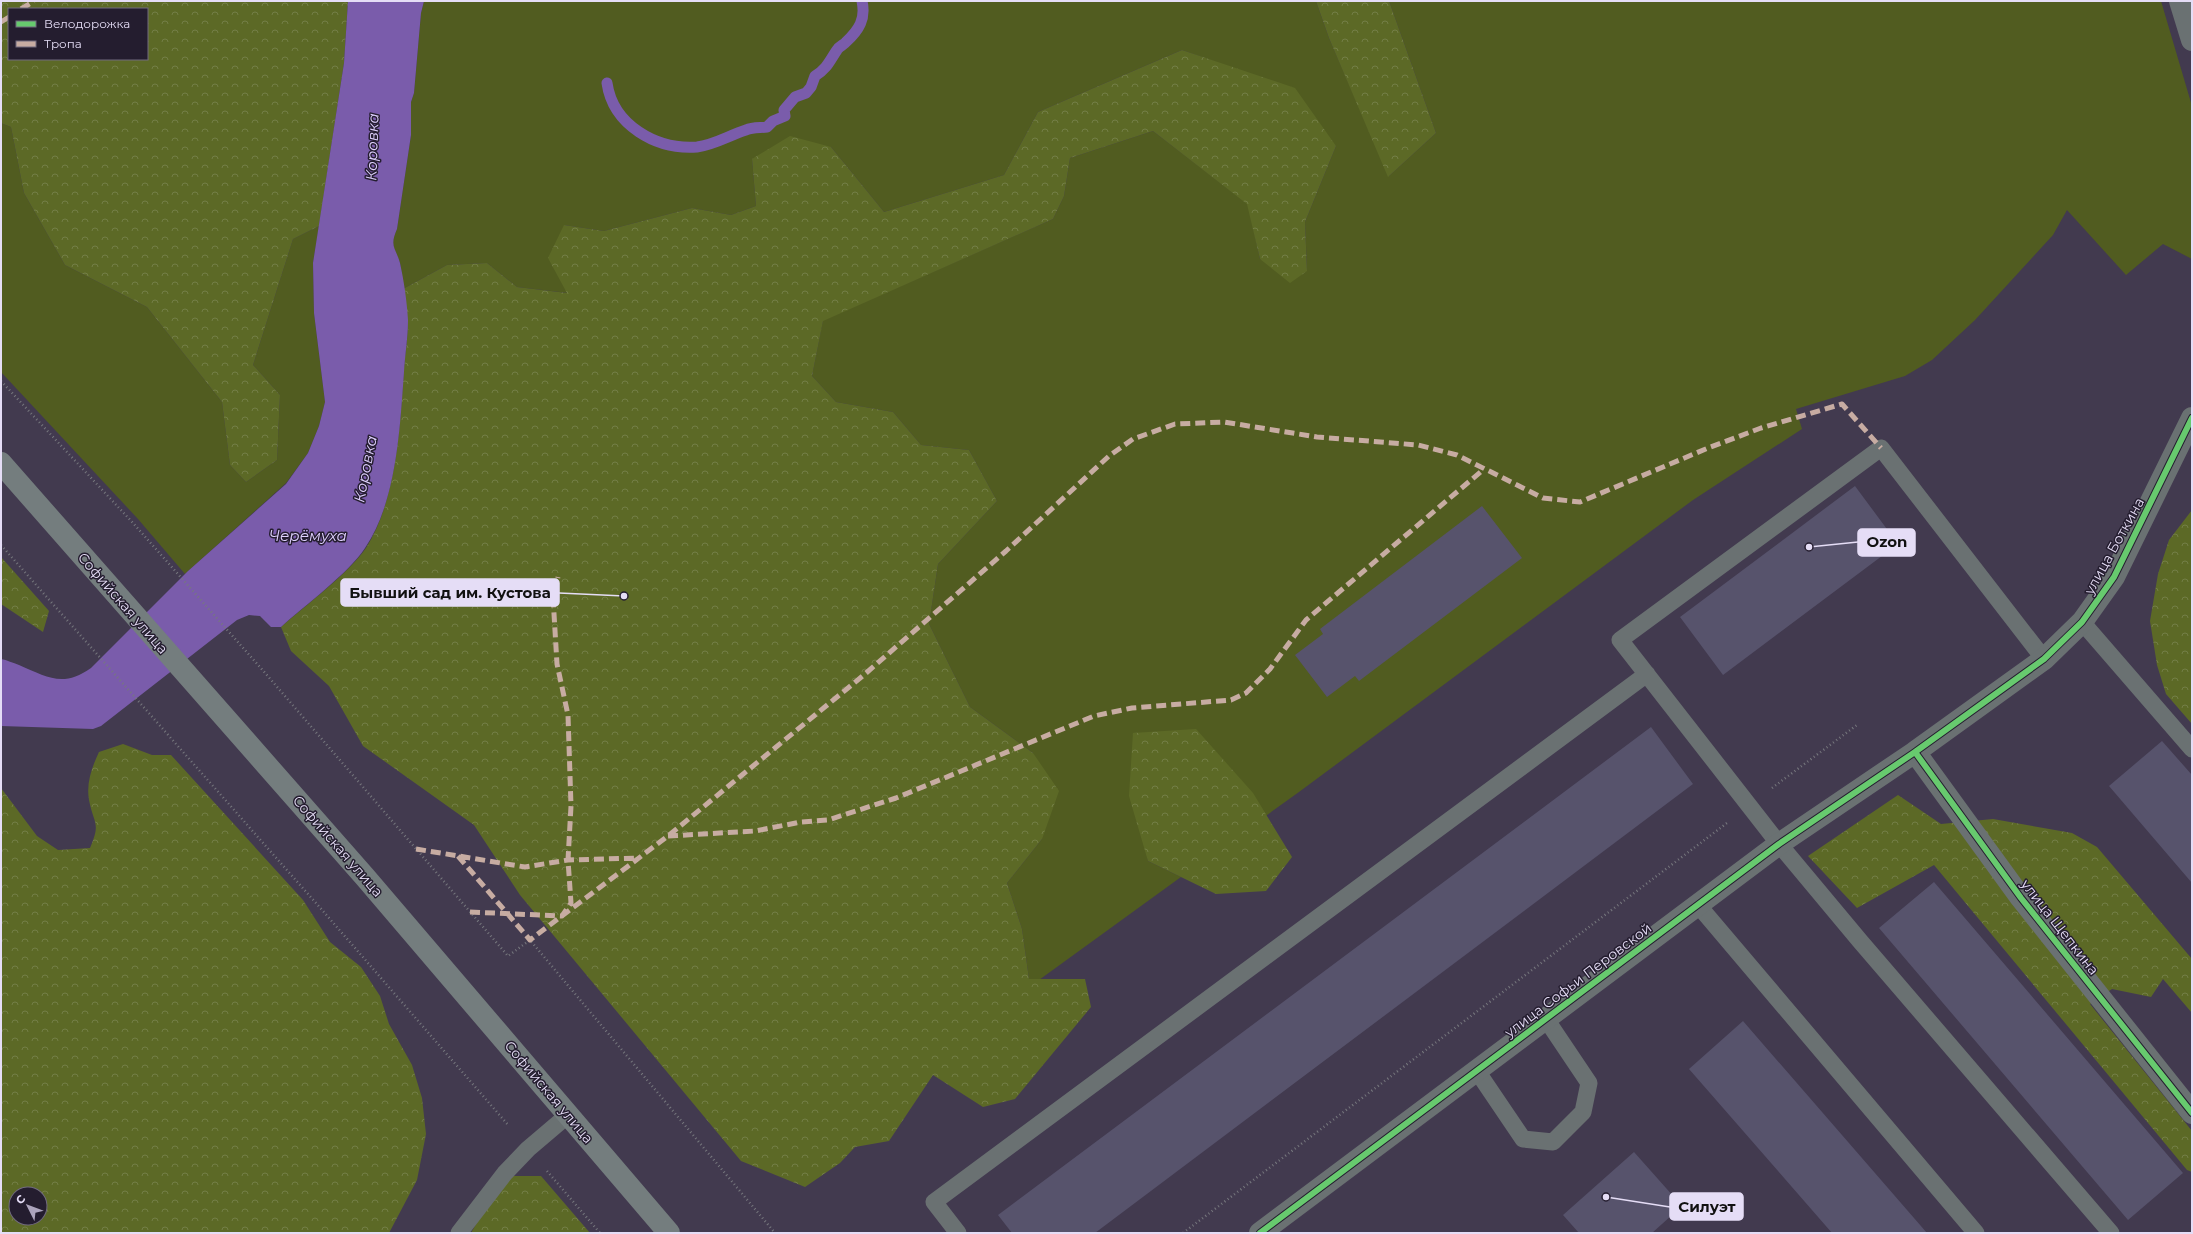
<svg xmlns="http://www.w3.org/2000/svg" width="2193" height="1234" viewBox="0 0 2193 1234" font-family="Montserrat,sans-serif">
<style>
.grass{fill:#515c20}
.forest{fill:url(#forest-crowns);fill-rule:evenodd}
.water{fill:#7a5cab}
.lines{fill:none;stroke-linecap:round;stroke-linejoin:round}
.stream{stroke:#7a5cab;stroke-width:11}
.building{fill:#57536c}
.path{stroke:#77787e;stroke-width:2.5;stroke-dasharray:1 3;stroke-linecap:butt}
.service{stroke:#6a7172;stroke-width:17}
.minor{stroke:#6a7172;stroke-width:22}
.secondary{stroke:#747d7e;stroke-width:22}
.quiet{stroke:#c7aca2;stroke-width:5;stroke-dasharray:10 5;stroke-linecap:butt}
.cycleway-casing{stroke:#241d2f;stroke-width:8}
.cycleway{stroke:#67ca6e;stroke-width:6}
.labels{text-anchor:middle;dominant-baseline:central;stroke-width:3;stroke-linejoin:round;paint-order:stroke}
.street-label{font-size:14px;fill:#e5ddf6;stroke:#241d2f}
.water-label{font-size:15px;font-style:italic;fill:#e0d1ff;stroke:#241d2f}
.leader{fill:none;stroke:#e5ddf6;stroke-width:1.5}
.callout-dot{fill:#e5ddf6;stroke:#241d2f;stroke-width:1.5}
.callout{fill:#e5ddf6;stroke:#e5ddf6;stroke-width:1.5}
.callout-label{font-size:15px;text-anchor:middle;font-weight:bold;fill:#111}
</style>
<defs>
<pattern id="forest-crowns" width="20" height="18" patternUnits="userSpaceOnUse"><rect width="20" height="18" fill="#5c6926"/><path d="M2 6a3 3 0 1 1 6 0M12 15a3 3 0 1 1 6 0" fill="none" stroke="#737e46"/></pattern>
</defs>
<rect width="100%" height="100%" fill="#423a4f"/>
<!-- grass -->
<path class="grass" d="M 424,1 L 1316,1 L 1329,38 L 1389,176 L 1436,133 L 1389,1 L 2161,1 L 2192,106 L 2192,259 L 2163,244 L 2126,275 L 2067,210 L 2053,235 L 1975,320 L 1932,360 L 1905,376 L 1796,409 L 1802,429 L 1693,500 L 1299,792 L 1185,874 L 1145,733 L 1133,733 L 1148,861 L 1181,877 L 1039,980 L 1029,979 L 1022,929 L 1007,883 L 1042,839 L 1033,753 L 970,707 L 929,624 L 938,564 L 997,501 L 969,450 L 921,445 L 893,412 L 836,402 L 812,376 L 823,320 L 1053,219 L 1064,196 L 1070,158 L 1153,131 L 1248,204 L 1260,259 L 1307,270 L 1305,222 L 1336,146 L 1230,67 L 1182,50 L 1038,112 L 1004,175 L 884,212 L 831,147 L 752,159 L 756,206 L 731,215 L 692,208 L 604,231 L 564,225 L 568,293 L 517,287 L 487,263 L 447,265 L 403,289 C 402,281 402,271 400,263 C 395,248 389,246 397,229 L 411,135 L 411,102 L 414,93 L 421,13 Z
M 1,123 L 11,127 L 24,193 L 65,265 L 147,307 L 222,402 L 230,465 L 246,482 L 277,460 L 280,395 L 253,365 L 293,239 L 319,226 L 313,263 L 314,313 L 325,402 L 319,426 L 308,453 L 286,483 L 185,574 L 138,519 L 1,372 Z"/>
<!-- forest -->
<path class="forest" d="M 1,1 L 348,1 L 344,63 L 319,226 L 293,239 L 253,365 L 280,395 L 277,460 L 246,482 L 230,465 L 222,402 L 147,307 L 65,265 L 24,193 L 11,127 L 1,123 ZM 9,9 L 147,9 L 147,59 L 9,59 Z
M 1316,1 L 1389,1 L 1436,133 L 1388,177 L 1329,38 Z
M 1182,50 L 1295,88 L 1336,146 L 1305,222 L 1307,271 L 1290,283 L 1260,259 L 1247,204 L 1153,131 L 1070,158 L 1064,196 L 1053,219 L 823,321 L 812,376 L 836,402 L 893,412 L 921,445 L 969,450 L 997,501 L 938,564 L 929,624 L 970,707 L 1033,753 L 1059,791 L 1042,839 L 1007,883 L 1022,929 L 1029,979 L 1085,979 L 1091,1007 L 1015,1099 L 983,1107 L 933,1075 L 889,1141 L 855,1147 L 840,1163 L 805,1187 L 741,1161 L 520,895 L 474,825 L 363,746 L 329,686 L 291,651 L 281,627 C 305,606 349,573 366,548 C 397,499 400,425 404,368 C 405,352 409,335 407,319 C 407,309 405,299 403,289 L 447,265 L 487,263 L 517,287 L 567,293 L 548,258 L 564,225 L 604,231 L 692,208 L 731,215 L 756,206 L 752,159 L 790,136 L 831,147 L 884,212 L 1004,175 L 1038,112 Z
M 2192,510 L 2192,724 L 2166,694 L 2157,665 L 2150,621 L 2158,574 L 2169,540 Z
M 1,557 L 49,611 L 43,632 L 1,604 Z
M 1196,729 L 1253,793 L 1292,857 L 1266,891 L 1216,894 L 1148,861 L 1129,796 L 1133,733 Z
M 123,744 L 152,755 L 171,755 L 303,900 L 330,942 L 361,967 L 380,996 L 389,1024 L 412,1065 L 422,1098 L 426,1134 L 417,1180 L 389,1233 L 1,1233 L 1,788 L 37,836 L 58,850 L 90,848 C 101,822 94,825 89,800 C 86,783 92,767 99,752 ZM 16,1194 L 40,1194 L 40,1218 L 16,1218 Z
M 1898,795 L 1941,824 L 1993,819 L 2072,833 L 2097,847 L 2192,959 L 2192,1013 L 2163,979 L 2151,997 L 2112,989 L 2090,1004 L 2192,1131 L 2192,1172 L 2187,1170 L 1934,865 L 1857,908 L 1808,856 Z
M 513,1176 L 541,1176 L 590,1233 L 471,1233 L 487,1205 Z"/>
<!-- water -->
<path class="water" d="M 348,1 L 424,1 L 421,13 L 414,93 L 411,102 L 411,135 L 397,229 C 389,247 396,248 400,263 C 404,281 407,302 408,320 C 408,337 405,355 404,372 C 400,427 397,501 365,548 C 348,574 305,605 281,627 L 271,627 L 260,616 L 249,615 L 237,620 L 101,726 L 93,729 L 1,726 L 1,659 C 7,660 13,663 19,665 C 47,677 63,688 91,668 L 188,571 L 286,484 L 308,453 L 319,426 L 325,402 L 314,313 L 313,263 L 344,63 Z"/>
<g class="lines">
<!-- stream -->
<path class="stream" d="M 607,83 C 613,125 656,150 697,147 C 714,145 730,135 746,130 C 753,127 760,128 767,127 L 773,121 L 785,116 L 784,110 L 795,97 L 806,93 L 811,87 L 815,76 C 827,69 830,60 837,50 C 839,46 844,45 846,42 C 859,30 866,19 862,1"/>
</g>
<!-- building -->
<path class="building" d="M 1855,486 L 1898,544 L 1723,675 L 1680,617 Z
M 1482,506 L 1522,558 L 1359,681 L 1355,676 L 1327,697 L 1295,655 L 1323,634 L 1320,629 Z
M 1651,727 L 1693,784 L 1095,1233 L 1012,1233 L 998,1215 Z
M 2162,741 L 2192,775 L 2192,883 L 2109,786 Z
M 1934,882 L 2183,1173 L 2128,1220 L 1879,928 Z
M 1743,1021 L 1927,1233 L 1832,1233 L 1689,1069 Z
M 1634,1152 L 1682,1206 L 1652,1233 L 1579,1233 L 1563,1215 Z"/>
<g class="lines">
<!-- path -->
<path class="path" d="M 1,381 L 133,523 L 266,674 L 508,956 L 530,940 L 775,1233
M 1,545 L 323,911 L 509,1126
M 1772,788 L 1857,725
M 547,1171 L 600,1233
M 1183,1233 L 1727,823"/>
<!-- service -->
<path class="service" d="M 2082,622 L 2192,749
M 2044,659 L 1881,448 L 1620,640 L 1779,844 L 1860,941 L 2111,1233
M 1698,905 L 1976,1233
M 1477,1071 L 1523,1139 L 1553,1142 L 1583,1112 L 1589,1083 L 1546,1019
M 459,1233 L 505,1173 L 528,1149 L 568,1115
M 958,1233 L 934,1202 L 1647,674"/>
<!-- minor -->
<path class="minor" d="M 2180,1 L 2192,40
M 1915,752 L 2021,898 L 2192,1113
M 1260,1233 L 1779,844 L 1915,752 L 2044,659 L 2082,622 L 2114,577 L 2192,418"/>
<!-- secondary -->
<path class="secondary" d="M 1,463 L 365,877 L 669,1233"/>
<!-- quiet -->
<path class="quiet" d="M 21,9 L 34,1
M 1,22 L 9,17
M 668,836 L 755,831 L 801,822 L 828,820 L 896,798 L 1094,716 L 1132,708 L 1231,700 L 1246,693 L 1270,669 L 1306,620 L 1484,469
M 416,849 L 525,867 L 568,860 L 639,858
M 458,856 L 530,940 L 668,836 L 742,775 L 865,674 L 1006,551 L 1109,456 L 1133,439 L 1175,424 L 1224,422 L 1317,437 L 1418,445 L 1457,455 L 1543,498 L 1580,502 L 1708,448 L 1761,428 L 1842,404 L 1881,448
M 470,912 L 562,916 L 571,903 L 568,860 L 571,806 L 568,715 L 557,664 L 553,597 L 558,577"/>
<!-- cycleway casing -->
<g class="cycleway-casing">
<path id="cycleway" d="M 1915,752 L 2021,898 L 2192,1113
M 1260,1233 L 1779,844 L 1915,752 L 2044,659 L 2082,622 L 2114,577 L 2192,418"/>
</g>
<!-- cycleway -->
<use href="#cycleway" class="cycleway"/>
</g>
<g class="labels">
<!-- street labels -->
<g class="street-label">
<text transform="translate(2114 546) rotate(-61)">улица Боткина</text>
<text transform="translate(123 603) rotate(49)">Софийская улица</text>
<text transform="translate(338 846) rotate(49)">Софийская улица</text>
<text transform="translate(2060 927) rotate(52)">улица Щепкина</text>
<text transform="translate(1578 980) rotate(-37)">улица Софьи Перовской</text>
<text transform="translate(549 1092) rotate(50)">Софийская улица</text>
</g>
<!-- water labels -->
<g class="water-label">
<text transform="translate(372 147) rotate(-88)">Коровка</text>
<text transform="translate(365 469) rotate(-79)">Коровка</text>
<text x="308" y="535">Черёмуха</text>
</g>
</g>
<!-- callouts -->
<path class="leader" d="M1809 547L1858 542M624 596L559 593M1606 1197L1670 1207"/>
<g class="callout-dot">
<circle cx="1809" cy="547" r="4"/>
<circle cx="624" cy="596" r="4"/>
<circle cx="1606" cy="1197" r="4"/>
</g>
<g class="callout">
<rect x="1858" y="529" width="57" height="27" rx="4"/>
<rect x="341" y="579" width="218" height="27" rx="4"/>
<rect x="1670" y="1193" width="73" height="27" rx="4"/>
</g>
<g class="callout-label">
<text x="1887" y="547">Ozon</text>
<text x="450" y="598">Бывший сад им. Кустова</text>
<text x="1707" y="1212">Силуэт</text>
</g>
<!-- border -->
<rect width="2193" height="1234" fill="none" stroke="#e5ddf6" stroke-width="4"/>
<!-- legend -->
<rect x="8" y="8" width="140" height="52" fill="#241d2f" stroke="#716a7f"/>
<rect x="16" y="21" width="20" height="6" fill="#67ca6e" stroke="#716a7f"/>
<text x="44" y="28" font-size="12" fill="#e5ddf6">Велодорожка</text>
<rect x="16" y="41" width="20" height="6" fill="#c7aca2" stroke="#716a7f"/>
<text x="44" y="48" font-size="12" fill="#e5ddf6">Тропа</text>
<!-- north arrow -->
<g transform="translate(28 1206) rotate(312)"><circle r="19" fill="#241d2f" stroke="#716a7f"/>
<path d="M0-3L7 15L0 10L-7 15Z" fill="#aca4bc"/>
<text y="-6" font-size="11" font-weight="bold" text-anchor="middle" fill="#e5ddf6">С</text>
</g>
</svg>
